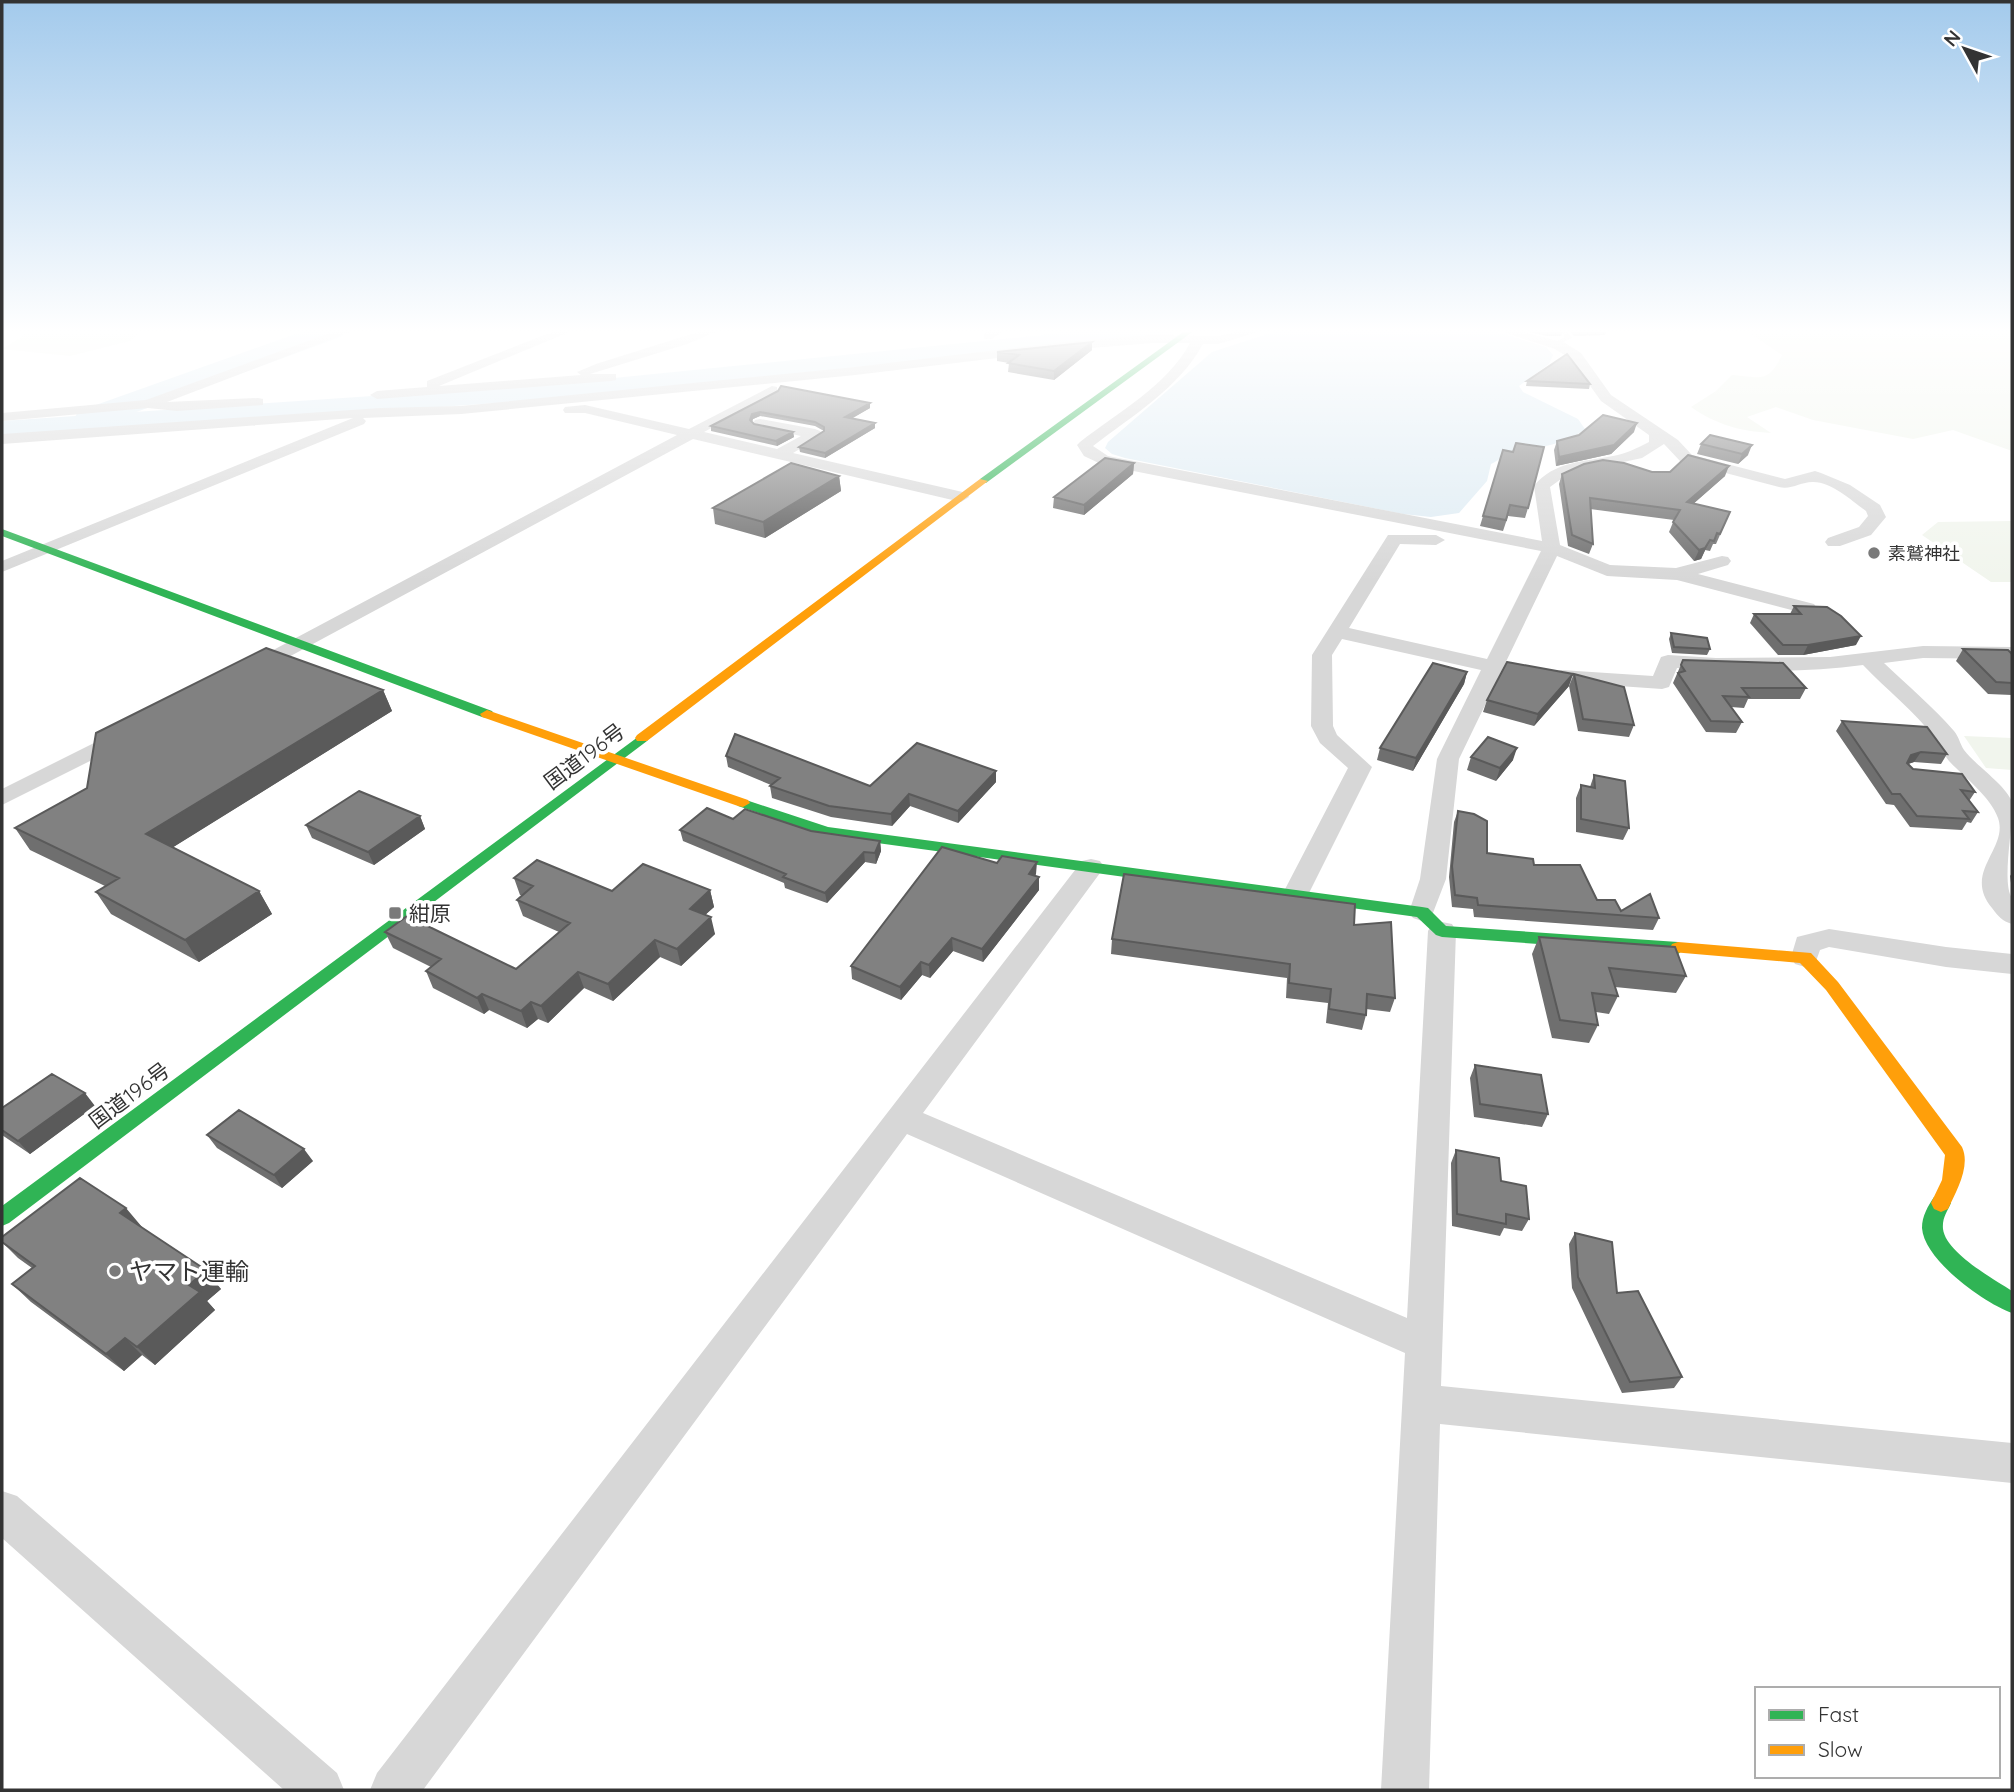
<svg xmlns="http://www.w3.org/2000/svg" width="2014" height="1792" viewBox="0 0 2014 1792" font-family="Quicksand,'Noto Sans JP',sans-serif">
<style>
.green{fill:#f1f5ed}
.water{fill:#ddebf3}
.lines{fill:none;stroke-linecap:round;stroke-linejoin:round}
.river{fill:#ddebf3;fill-rule:evenodd}
.lane{fill:#d7d7d7;fill-rule:evenodd}
.street{fill:#d7d7d7;fill-rule:evenodd}
.fast{fill:#30b455;fill-rule:evenodd}
.slow{fill:#ff9f0a;fill-rule:evenodd}
.wall{fill:#6f6f6f}
.shaded-wall{fill:#5a5a5a}
.building{fill:#818181;stroke:#5a5a5a;stroke-width:2}
.poi-dot{fill:#7a7a7a;stroke:#fff;stroke-width:2.5}
.labels{text-anchor:middle;dominant-baseline:central;stroke-width:7;stroke-linejoin:round;paint-order:stroke}
.far-poi-label{font-size:18px;fill:#333;stroke:#fff;text-anchor:start}
.street-label{font-size:21px;fill:#333;stroke:#fff}
.poi-label{font-size:21px;fill:#333;stroke:#fff;text-anchor:start}
.near-poi-label{font-size:24px;fill:#333;stroke:#fff;text-anchor:start}
</style>
<rect width="100%" height="100%" fill="#fff"/>
<!-- green -->
<path class="green" d="M 2,330 L 148,330 L 141,332 L 130,341 L 70,356 L 2,349 L 26,334 Z
M 1745,330 L 2012,330 L 2012,451 L 1953,430 L 1913,439 L 1813,420 L 1776,407 L 1747,417 L 1771,433 C 1740,431 1717,425 1691,407 L 1716,391 L 1732,375 C 1761,377 1768,384 1782,355 Z
M 2012,521 L 2012,582 L 1991,582 L 1922,535 L 1938,522 Z
M 1964,736 L 2012,738 L 2012,770 L 1986,768 Z"/>
<!-- water -->
<path class="water" d="M 1092,330 L 1136,330 L 1131,338 L 553,399 L 2,438 L 2,421 L 564,383 Z
M 1280,330 L 1491,330 L 1546,347 L 1553,355 L 1549,364 L 1519,386 L 1523,392 L 1578,419 L 1585,429 C 1564,446 1542,446 1516,451 C 1508,453 1499,460 1491,464 L 1487,481 L 1459,513 L 1431,517 L 1403,514 L 1125,458 L 1112,454 L 1105,448 L 1108,442 L 1212,352 Z"/>
<g class="lines">
<!-- river -->
<path class="river" d="M 307,330 L 347,330 L 343,336 L 101,425 L 90,428 L 79,425 L 74,418 L 79,411 Z
M 1075,330 L 1176,330 L 1172,336 L 1162,338 L 1055,348 L 1045,346 L 1041,340 L 1045,334 Z"/>
<!-- lane -->
<path class="lane" d="M 1560,330 L 1566,330 L 1572,338 L 1555,346 L 1551,346 L 1551,344 L 1565,337 Z"/>
<!-- street -->
<path class="street" d="M 338,330 L 355,330 L 167,402 L 258,398 L 263,399 L 263,405 L 177,411 L 148,408 L 2,421 L 2,413 L 146,400 Z
M 557,330 L 574,330 L 439,386 L 581,375 L 577,372 L 596,364 L 704,330 L 721,330 L 687,344 L 590,374 L 616,374 L 616,380 L 611,381 L 377,399 L 370,395 L 377,391 L 427,387 L 427,381 Z
M 990,330 L 1005,330 L 992,339 L 984,339 L 984,333 Z
M 1245,330 L 1265,330 L 1218,344 L 1203,344 C 1179,388 1132,416 1093,446 L 1108,456 L 1542,541 L 1534,486 C 1554,461 1584,462 1613,456 C 1626,454 1637,448 1649,442 L 1649,435 L 1601,401 L 1571,359 L 1555,349 L 1497,330 L 1516,330 L 1565,343 L 1581,353 L 1611,395 L 1678,440 L 1692,455 L 1785,479 L 1815,471 L 1821,473 L 1850,485 L 1880,505 L 1886,517 L 1871,535 L 1840,546 L 1828,546 L 1825,542 L 1828,538 L 1859,527 L 1868,516 L 1866,511 C 1852,501 1831,481 1812,482 C 1801,482 1791,490 1779,487 L 1680,461 L 1664,444 L 1642,458 L 1568,474 L 1550,487 L 1560,545 L 1610,565 L 1676,568 L 1722,556 L 1728,557 L 1731,561 L 1728,565 L 1698,574 L 1814,604 L 1817,608 L 1807,614 L 1677,580 L 1607,576 L 1557,556 L 1459,759 L 1446,879 L 1431,918 L 1422,921 L 1413,918 L 1409,912 L 1420,879 L 1437,759 L 1481,670 L 1342,639 L 1332,655 L 1333,726 L 1337,735 L 1372,767 L 1308,895 L 1304,901 L 1295,904 L 1286,901 L 1282,895 L 1348,768 L 1320,743 L 1311,726 L 1312,655 L 1388,535 L 1436,535 L 1445,540 L 1436,545 L 1400,544 L 1349,628 L 1487,659 L 1541,551 L 1103,465 L 1084,456 L 1077,445 L 1080,442 C 1117,413 1167,386 1190,343 L 1153,343 L 1065,350 L 855,375 L 461,414 L 363,418 L 366,421 L 364,424 L 2,572 L 2,561 L 353,418 L 2,444 L 2,434 L 380,408 L 461,406 L 855,367 L 1065,342 L 1153,335 L 1218,336 Z
M 772,386 L 777,387 L 777,393 L 704,432 L 777,449 L 801,436 L 755,426 L 753,423 L 755,420 L 760,419 L 815,429 L 820,431 L 823,434 L 820,437 L 793,453 L 967,493 L 969,497 L 961,502 L 693,439 L 259,673 L 245,673 L 242,669 L 245,665 L 677,435 L 585,413 L 565,413 L 563,410 L 565,407 L 585,405 L 689,429 Z
M 1923,646 L 2012,647 L 2012,659 L 1923,658 L 1884,663 C 1907,685 1933,707 1954,731 C 1959,737 1960,744 1964,750 C 1975,765 2006,785 2012,802 C 2014,824 2001,883 2012,898 L 2012,924 C 2002,921 1999,917 1992,908 C 1962,872 2009,849 1998,818 C 1990,796 1965,778 1949,761 C 1943,754 1941,745 1935,738 C 1915,712 1886,689 1863,665 C 1801,673 1738,672 1677,668 L 1669,687 L 1662,689 L 1561,682 L 1554,680 L 1551,676 L 1554,672 L 1561,670 L 1653,676 L 1661,657 L 1668,655 L 1716,658 L 1830,657 Z
M 124,728 L 132,730 L 135,735 L 132,740 L 2,805 L 2,789 Z
M 1091,859 L 1100,861 L 1104,867 L 1100,873 L 923,1113 L 1407,1318 L 1428,931 L 1432,924 L 1442,922 L 1452,924 L 1456,931 L 1441,1386 L 2012,1443 L 2012,1483 L 1440,1424 L 1429,1790 L 1381,1790 L 1405,1353 L 907,1134 L 423,1790 L 370,1790 L 377,1773 L 1082,861 Z
M 1829,929 L 1946,947 L 2012,954 L 2012,974 L 1946,967 L 1829,947 L 1820,950 L 1815,964 L 1805,967 L 1795,964 L 1791,957 L 1797,937 Z
M 2,1491 L 17,1496 L 337,1773 L 344,1790 L 284,1790 L 2,1538 Z"/>
<!-- fast -->
<path class="fast" d="M 1186,330 L 1195,330 L 986,483 L 980,483 L 980,479 Z
M 2,529 L 492,711 L 494,714 L 487,718 L 482,717 L 2,536 Z
M 642,734 L 647,735 L 649,738 L 647,741 L 9,1223 L 2,1226 L 2,1206 Z
M 743,799 L 828,827 L 1422,907 L 1428,908 L 1446,926 L 1678,942 L 1686,948 L 1678,954 L 1442,937 L 1436,935 L 1417,917 L 826,836 L 738,806 L 736,803 Z
M 1941,1194 L 1948,1197 L 1951,1203 C 1947,1212 1942,1218 1943,1229 C 1946,1253 1994,1279 2012,1291 L 2012,1313 C 1984,1303 1924,1260 1922,1228 C 1922,1216 1928,1206 1934,1197 Z"/>
<!-- slow -->
<path class="slow" d="M 980,479 L 988,481 L 647,741 L 637,741 L 635,738 L 637,735 Z
M 487,710 L 748,800 L 750,803 L 743,807 L 738,806 L 482,717 L 480,714 Z
M 1678,942 L 1811,953 L 1838,982 L 1962,1147 C 1971,1166 1956,1192 1948,1209 L 1941,1212 L 1934,1209 L 1931,1203 L 1942,1180 L 1945,1155 L 1826,990 L 1800,963 L 1672,952 L 1670,948 L 1672,944 Z"/>
</g>
<!-- wall -->
<path class="wall" d="M 1521,330 L 1563,330 L 1561,336 L 1547,336 Z
M 1569,330 L 1607,330 L 1605,335 L 1574,336 Z
M 1092,342 L 1092,350 L 1054,380 L 1008,372 L 1009,363 L 997,361 L 997,352 Z
M 1527,381 L 1590,384 L 1589,389 L 1526,386 Z
M 778,391 L 870,403 L 870,408 L 852,418 L 875,428 L 825,458 L 800,452 L 799,447 L 824,431 L 815,426 L 760,416 L 753,419 L 752,422 L 754,424 L 793,432 L 794,437 L 777,446 L 711,431 L 711,426 Z
M 1634,432 L 1611,454 L 1556,466 L 1554,450 L 1557,441 Z
M 1701,444 L 1748,455 L 1738,464 L 1697,454 Z
M 1503,450 L 1528,508 L 1525,518 L 1508,516 L 1503,531 L 1480,526 Z
M 1134,463 L 1133,474 L 1084,515 L 1053,508 L 1054,497 Z
M 1652,472 L 1725,476 L 1693,504 L 1730,512 L 1716,544 L 1713,544 L 1710,551 L 1705,550 L 1701,559 L 1694,561 L 1669,532 L 1674,520 L 1590,509 L 1593,544 L 1589,554 L 1568,546 L 1559,484 L 1562,474 Z
M 839,476 L 841,491 L 765,538 L 715,524 L 713,508 Z
M 1794,606 L 1856,645 L 1803,655 L 1778,655 L 1750,623 L 1754,614 L 1790,614 Z
M 1671,633 L 1710,649 L 1707,655 L 1672,653 L 1669,639 Z
M 1963,649 L 2012,654 L 2012,695 L 1988,694 L 1956,661 Z
M 1683,660 L 1806,688 L 1800,699 L 1748,699 L 1744,708 L 1731,707 L 1742,722 L 1736,733 L 1706,732 L 1673,683 Z
M 1467,672 L 1464,684 L 1413,771 L 1377,760 L 1380,748 Z
M 1574,674 L 1634,725 L 1629,737 L 1578,731 L 1569,686 Z
M 1569,686 L 1534,726 L 1483,712 L 1487,700 Z
M 383,690 L 392,711 L 173,847 L 259,891 L 272,914 L 199,962 L 111,914 L 96,892 L 105,886 L 30,850 L 15,828 Z
M 1842,721 L 1947,754 L 1941,764 L 1914,762 L 1908,764 L 1913,769 L 1975,792 L 1969,801 L 1978,812 L 1971,823 L 1967,822 L 1962,830 L 1910,827 L 1894,805 L 1886,804 L 1836,731 Z
M 726,756 L 870,786 L 996,771 L 996,782 L 958,823 L 910,806 L 892,826 L 831,817 L 772,798 L 770,786 L 771,785 L 728,767 Z
M 1471,757 L 1513,760 L 1496,781 L 1467,770 Z
M 1594,775 L 1629,828 L 1623,840 L 1576,832 L 1576,798 L 1581,785 L 1590,787 Z
M 1458,811 L 1487,853 L 1534,865 L 1597,900 L 1621,911 L 1659,918 L 1653,930 L 1474,917 L 1473,909 L 1452,907 L 1449,877 L 1454,822 Z
M 420,816 L 425,829 L 374,865 L 312,838 L 306,825 Z
M 733,819 L 880,841 L 881,851 L 876,864 L 865,862 L 827,903 L 785,888 L 784,883 L 683,841 L 680,830 Z
M 2012,873 L 2012,885 L 2011,883 L 2010,876 Z
M 1036,874 L 1035,876 L 1039,890 L 983,962 L 953,951 L 930,978 L 922,975 L 901,1000 L 852,979 L 851,966 Z
M 514,878 L 612,891 L 710,890 L 714,907 L 705,915 L 715,934 L 681,966 L 660,957 L 613,1001 L 584,988 L 548,1023 L 538,1019 L 527,1028 L 489,1010 L 484,1014 L 433,988 L 426,971 L 431,967 L 393,948 L 385,932 L 516,969 L 559,932 L 523,916 L 517,900 L 522,895 L 520,895 Z
M 1354,925 L 1395,998 L 1390,1012 L 1366,1009 L 1366,1015 L 1362,1030 L 1326,1023 L 1328,1003 L 1286,998 L 1287,978 L 1111,954 L 1112,939 Z
M 1539,937 L 1686,976 L 1676,993 L 1615,987 L 1618,996 L 1609,1014 L 1596,1012 L 1598,1025 L 1589,1043 L 1552,1038 L 1532,954 Z
M 1475,1065 L 1548,1114 L 1542,1127 L 1474,1117 L 1470,1078 Z
M 95,1106 L 30,1154 L 2,1135 L 2,1108 Z
M 207,1135 L 313,1161 L 282,1188 L 217,1148 Z
M 1456,1150 L 1501,1181 L 1529,1219 L 1522,1231 L 1504,1228 L 1500,1236 L 1452,1226 L 1451,1163 Z
M 142,1227 L 221,1289 L 207,1301 L 215,1310 L 155,1365 L 142,1355 L 124,1371 L 31,1302 L 12,1284 L 32,1268 L 18,1258 L 2,1242 L 2,1237 Z
M 1575,1233 L 1617,1293 L 1682,1377 L 1674,1388 L 1622,1393 L 1572,1288 L 1569,1244 Z"/>
<!-- shaded-wall -->
<path class="shaded-wall" d="M 1092,342 L 1092,350 L 1054,380 L 1054,371 Z
M 870,403 L 870,408 L 846,422 L 845,417 Z
M 760,412 L 760,416 L 753,419 L 751,424 L 750,420 L 752,414 Z
M 875,423 L 875,428 L 825,458 L 825,453 Z
M 1637,423 L 1634,432 L 1611,454 L 1556,466 L 1559,457 Z
M 793,432 L 794,437 L 777,446 L 776,441 Z
M 1752,445 L 1748,455 L 1738,464 L 1742,454 Z
M 1134,463 L 1133,474 L 1084,515 L 1084,505 Z
M 1729,466 L 1725,476 L 1684,512 L 1687,502 Z
M 839,476 L 841,491 L 765,538 L 763,522 Z
M 1710,540 L 1701,559 L 1694,561 L 1699,550 Z
M 1861,636 L 1856,645 L 1803,655 L 1808,645 Z
M 1467,672 L 1464,684 L 1413,771 L 1416,758 Z
M 1573,674 L 1569,686 L 1534,726 L 1538,714 Z
M 383,690 L 392,711 L 159,856 L 146,834 Z
M 1517,748 L 1513,760 L 1496,781 L 1500,768 Z
M 1921,752 L 1914,762 L 1905,765 L 1911,755 Z
M 996,771 L 996,782 L 958,823 L 958,811 Z
M 909,794 L 910,806 L 892,826 L 891,814 Z
M 420,816 L 425,829 L 374,865 L 368,852 Z
M 880,841 L 881,851 L 876,864 L 875,853 Z
M 864,852 L 865,862 L 827,903 L 825,893 Z
M 1037,862 L 1036,874 L 1028,887 L 1029,874 Z
M 1039,877 L 1039,890 L 983,962 L 982,949 Z
M 710,890 L 714,907 L 694,925 L 690,909 Z
M 259,891 L 272,914 L 199,962 L 185,940 Z
M 711,917 L 715,934 L 681,966 L 677,949 Z
M 952,938 L 953,951 L 930,978 L 929,965 Z
M 655,940 L 660,957 L 613,1001 L 608,984 Z
M 921,962 L 922,975 L 901,1000 L 900,987 Z
M 578,972 L 584,988 L 548,1023 L 541,1006 Z
M 482,994 L 489,1010 L 484,1014 L 477,998 Z
M 531,1002 L 538,1019 L 527,1028 L 521,1011 Z
M 85,1093 L 95,1106 L 30,1154 L 18,1141 Z
M 304,1149 L 313,1161 L 282,1188 L 274,1175 Z
M 126,1208 L 142,1227 L 136,1231 L 120,1213 Z
M 206,1270 L 221,1289 L 207,1301 L 215,1310 L 155,1365 L 137,1347 L 189,1285 Z
M 125,1338 L 142,1355 L 124,1371 L 106,1354 Z"/>
<!-- building -->
<path class="building" d="M 1092,342 L 1054,371 L 1008,363 L 1019,355 L 997,352 Z
M 1567,354 L 1590,384 L 1527,381 Z
M 781,386 L 870,403 L 845,417 L 875,423 L 825,453 L 799,447 L 824,431 L 824,427 L 815,422 L 760,412 L 752,414 L 750,420 L 754,424 L 793,432 L 776,441 L 711,426 L 778,391 Z
M 1603,415 L 1637,423 L 1614,445 L 1559,457 L 1557,441 L 1579,435 Z
M 1710,435 L 1752,445 L 1742,454 L 1701,444 Z
M 1516,443 L 1544,447 L 1528,508 L 1510,505 L 1506,520 L 1483,516 L 1503,450 L 1513,452 Z
M 1688,455 L 1729,466 L 1687,502 L 1730,512 L 1720,534 L 1717,533 L 1714,541 L 1710,540 L 1705,548 L 1699,550 L 1673,522 L 1680,510 L 1590,498 L 1593,544 L 1572,535 L 1562,474 L 1584,464 L 1603,460 L 1624,463 L 1652,472 L 1670,472 Z
M 1105,458 L 1134,463 L 1084,505 L 1054,497 Z
M 791,463 L 839,476 L 763,522 L 713,508 Z
M 1794,606 L 1827,607 L 1841,616 L 1861,636 L 1808,645 L 1783,645 L 1754,614 L 1801,614 Z
M 1671,633 L 1707,638 L 1710,649 L 1674,647 Z
M 266,648 L 383,690 L 146,834 L 259,891 L 185,940 L 96,892 L 119,878 L 15,828 L 87,788 L 96,733 Z
M 1963,649 L 2008,650 L 2012,654 L 2012,683 L 1996,682 Z
M 1683,660 L 1783,663 L 1806,688 L 1742,688 L 1749,697 L 1723,696 L 1742,722 L 1711,721 L 1678,673 L 1685,671 L 1681,665 Z
M 1507,662 L 1573,674 L 1538,714 L 1487,700 Z
M 1433,663 L 1467,672 L 1416,758 L 1380,748 Z
M 1574,674 L 1624,687 L 1634,725 L 1583,719 Z
M 1842,721 L 1927,727 L 1947,754 L 1921,752 L 1911,755 L 1907,763 L 1913,769 L 1962,774 L 1975,792 L 1961,790 L 1978,812 L 1963,811 L 1969,819 L 1917,816 L 1900,794 L 1892,794 Z
M 735,734 L 870,786 L 917,743 L 996,771 L 958,811 L 909,794 L 891,814 L 829,806 L 770,786 L 780,778 L 726,756 Z
M 1488,737 L 1517,748 L 1500,768 L 1471,757 Z
M 1594,775 L 1625,781 L 1629,828 L 1581,819 L 1581,785 L 1595,788 Z
M 359,791 L 420,816 L 368,852 L 306,825 Z
M 707,808 L 733,819 L 745,809 L 811,831 L 880,841 L 875,853 L 864,852 L 825,893 L 783,877 L 786,874 L 680,830 Z
M 1458,811 L 1474,814 L 1487,821 L 1487,853 L 1533,859 L 1534,865 L 1580,865 L 1597,900 L 1615,900 L 1621,911 L 1650,894 L 1659,918 L 1478,905 L 1477,898 L 1455,895 L 1452,866 Z
M 942,847 L 997,863 L 1002,856 L 1037,862 L 1029,874 L 1039,877 L 982,949 L 952,938 L 929,965 L 921,962 L 900,987 L 851,966 Z
M 537,860 L 612,891 L 643,864 L 710,890 L 690,909 L 711,917 L 677,949 L 655,940 L 608,984 L 578,972 L 541,1006 L 531,1002 L 521,1011 L 482,994 L 477,998 L 426,971 L 441,959 L 385,932 L 407,916 L 516,969 L 570,923 L 517,900 L 533,886 L 514,878 Z
M 1124,874 L 1355,904 L 1354,925 L 1391,922 L 1395,998 L 1367,994 L 1366,1015 L 1329,1009 L 1331,989 L 1289,983 L 1290,964 L 1112,939 Z
M 1539,937 L 1675,947 L 1686,976 L 1609,968 L 1618,996 L 1592,993 L 1598,1025 L 1560,1020 Z
M 1475,1065 L 1541,1075 L 1548,1114 L 1480,1104 Z
M 52,1074 L 85,1093 L 18,1141 L 2,1130 L 2,1108 Z
M 239,1110 L 304,1149 L 274,1175 L 207,1135 Z
M 1456,1150 L 1499,1158 L 1501,1181 L 1526,1186 L 1529,1219 L 1506,1214 L 1506,1224 L 1457,1214 Z
M 80,1178 L 126,1208 L 120,1213 L 206,1270 L 189,1285 L 200,1292 L 137,1347 L 125,1338 L 106,1354 L 12,1284 L 35,1266 L 2,1242 L 2,1237 Z
M 1575,1233 L 1612,1242 L 1617,1293 L 1638,1291 L 1682,1377 L 1630,1382 L 1578,1277 Z"/>
<!-- sky -->
<linearGradient id="sky" x2="0" y2="1"><stop stop-color="#a3caec"/><stop offset="0.57" stop-color="#fff"/><stop offset="1" stop-color="#fff" stop-opacity="0"/></linearGradient>
<rect width="2014" height="581" fill="url(#sky)"/>
<!-- markers -->
<g class="poi-dot">
<circle cx="1874" cy="553" r="7"/>
<rect x="388" y="906" width="14" height="14" rx="3.5"/>
<circle cx="115" cy="1271" r="7"/>
</g>
<g class="labels">
<!-- far-poi labels -->
<g class="far-poi-label">
<text x="1888" y="553">素鷲神社</text>
</g>
<!-- street labels -->
<g class="street-label">
<text transform="translate(584 756) rotate(-37)">国道196号</text>
<text transform="translate(129 1095) rotate(-37)">国道196号</text>
</g>
<!-- poi labels -->
<g class="poi-label">
<text x="409" y="913">紺原</text>
</g>
<!-- near-poi labels -->
<g class="near-poi-label">
<text x="129" y="1271">ヤマト運輸</text>
</g>
</g>
<!-- border -->
<rect width="2014" height="1792" fill="none" stroke="#333333" stroke-width="7"/>
<!-- legend -->
<rect x="1755" y="1687" width="245" height="91" fill="#ffffff" stroke="#adadad" stroke-width="2"/>
<rect x="1769" y="1710" width="35" height="10" fill="#30b455" stroke="#adadad" stroke-width="2"/>
<text x="1818" y="1722" font-size="21" fill="#333333">Fast</text>
<rect x="1769" y="1745" width="35" height="10" fill="#ff9f0a" stroke="#adadad" stroke-width="2"/>
<text x="1818" y="1757" font-size="21" fill="#333333">Slow</text>
<!-- north arrow -->
<g transform="translate(1965 49) rotate(310)" stroke="#ffffff" stroke-width="5" paint-order="stroke">
<path d="M0-5L12 26L0 18L-12 26Z" fill="#333333"/>
<text y="-10" font-size="19" font-weight="bold" text-anchor="middle" fill="#333333">N</text>
</g>
</svg>
